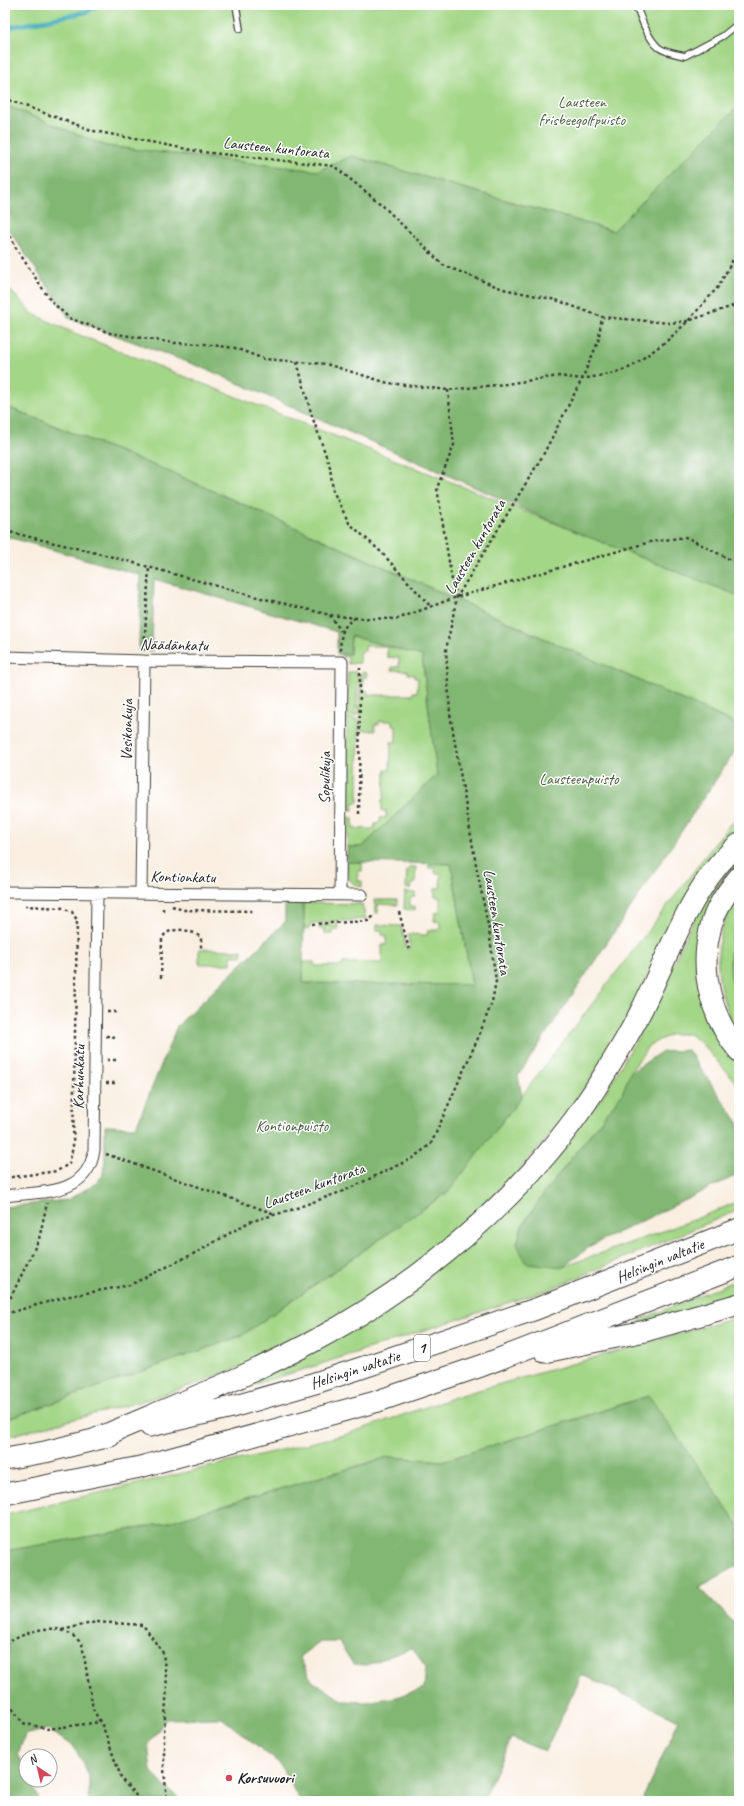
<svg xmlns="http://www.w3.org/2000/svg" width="744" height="1806" viewBox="0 0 744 1806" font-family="Caveat,sans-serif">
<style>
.green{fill:#a3d686;stroke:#607951}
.forest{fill:#82b773;stroke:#4f6a48;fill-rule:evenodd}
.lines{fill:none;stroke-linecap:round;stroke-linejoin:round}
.stream{stroke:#3fadbd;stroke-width:4.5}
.lane-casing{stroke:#3d3c39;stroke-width:8}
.street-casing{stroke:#3d3c39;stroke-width:13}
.highway-casing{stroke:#3d3c39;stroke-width:23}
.path{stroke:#3d3c39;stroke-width:2.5;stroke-dasharray:3 3;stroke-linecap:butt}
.lane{stroke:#fff;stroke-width:5.5}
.street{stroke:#fff;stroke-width:11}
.highway{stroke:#fff;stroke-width:21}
.poi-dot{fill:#d1495b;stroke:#fff;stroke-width:1.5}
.labels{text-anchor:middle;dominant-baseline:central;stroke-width:3;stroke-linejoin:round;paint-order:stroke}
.shield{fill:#fff;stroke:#606060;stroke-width:1}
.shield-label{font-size:15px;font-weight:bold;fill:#1c1c1c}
.park-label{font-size:16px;fill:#4b5d41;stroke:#fff}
.street-label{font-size:16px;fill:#1c1c1c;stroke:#fff}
.poi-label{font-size:16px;font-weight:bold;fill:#1c1c1c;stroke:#fff;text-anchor:start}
</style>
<rect width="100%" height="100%" fill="#fff"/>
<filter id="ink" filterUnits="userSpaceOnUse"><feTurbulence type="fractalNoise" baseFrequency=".025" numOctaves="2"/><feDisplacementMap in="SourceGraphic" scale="8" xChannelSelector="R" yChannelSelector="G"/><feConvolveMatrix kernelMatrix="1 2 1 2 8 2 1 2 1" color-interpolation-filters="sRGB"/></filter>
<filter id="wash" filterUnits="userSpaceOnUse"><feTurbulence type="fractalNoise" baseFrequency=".012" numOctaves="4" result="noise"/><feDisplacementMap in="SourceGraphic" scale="16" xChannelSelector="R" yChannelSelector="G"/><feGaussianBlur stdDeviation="0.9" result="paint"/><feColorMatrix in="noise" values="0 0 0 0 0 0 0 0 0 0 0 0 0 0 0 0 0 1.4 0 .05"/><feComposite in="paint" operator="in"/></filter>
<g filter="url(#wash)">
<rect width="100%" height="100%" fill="#f9eee0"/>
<!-- green -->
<path class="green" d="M 5,5 L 739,5 L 739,105 L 613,231 L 352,156 L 318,171 L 106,146 L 5,105 Z
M 5,285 L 33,314 L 72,332 L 739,596 L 739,725 L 168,471 L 5,406 Z
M 351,635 L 422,656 L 437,775 L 362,847 L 347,847 L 348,817 L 353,818 L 353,829 L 374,829 L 375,824 L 380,823 L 380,818 L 386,818 L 386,811 L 382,811 L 382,799 L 384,799 L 385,770 L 390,770 L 391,742 L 396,742 L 396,726 L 393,726 L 393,721 L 379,721 L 379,724 L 375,724 L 375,731 L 361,730 L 361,716 L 359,714 L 360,674 L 362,672 L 367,673 L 367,677 L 363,677 L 363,691 L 368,691 L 368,695 L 412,695 L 413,692 L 417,692 L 418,678 L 414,678 L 414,674 L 408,674 L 408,671 L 391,670 L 392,667 L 399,667 L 399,658 L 387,657 L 387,646 L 365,646 L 365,651 L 360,652 L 360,663 L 348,664 L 348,657 L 342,657 L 342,654 L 350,654 Z
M 348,672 L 357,672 L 358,674 L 356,716 L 347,715 Z
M 347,717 L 359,720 L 358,802 L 353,803 L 353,810 L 345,809 Z
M 739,819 L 739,831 C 727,841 714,855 704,867 C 693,883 681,911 672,929 C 648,975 627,1023 599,1066 C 506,1216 342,1338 174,1391 C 119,1409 61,1422 5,1437 L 5,1420 L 241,1336 L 449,1191 L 729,825 Z
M 739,853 L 739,866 L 733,872 L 699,944 L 696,969 L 701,992 L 726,1046 L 739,1062 L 739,1086 L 701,1043 L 689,1034 L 672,1034 L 649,1045 L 630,1073 L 622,1094 L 548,1188 L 522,1226 L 517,1244 L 563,1267 C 622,1245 682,1226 739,1201 L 739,1210 L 550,1289 L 312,1367 L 226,1393 L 306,1352 L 552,1160 L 605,1093 L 645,1025 L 705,895 Z
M 347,862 L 362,862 L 362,871 L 358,871 L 358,881 L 362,881 L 362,887 C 348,884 347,875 347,862 Z
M 429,863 L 451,864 L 472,986 L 303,983 L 303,962 L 314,962 L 315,966 L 343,966 L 343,963 L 382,963 L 382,945 L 386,945 L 387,936 L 382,935 L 382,930 L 377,930 L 377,925 L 401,926 L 407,949 L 411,948 L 409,943 L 408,934 L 427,935 L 428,930 L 440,930 L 440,922 L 434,921 L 435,913 L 440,912 L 440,897 L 435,897 L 435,888 L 440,888 L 441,873 L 435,873 L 435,868 L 429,868 Z
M 410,867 L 416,867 L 415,884 L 411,884 L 410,889 L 406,888 L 407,871 Z
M 405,892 L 415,893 L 415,897 L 410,898 L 410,906 L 415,906 L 415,910 L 404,909 Z
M 739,893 L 739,917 L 731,941 L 735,993 L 739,1002 L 739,1033 C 712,993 710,932 739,893 Z
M 374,900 L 397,900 L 398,905 L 378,904 L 378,913 L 376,913 Z
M 304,903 L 362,904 L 366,919 L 313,923 L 310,925 L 309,929 L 304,929 Z
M 319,925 L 338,925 L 338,930 L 333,929 L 333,934 L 325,934 L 325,929 L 319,929 Z
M 199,949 L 242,950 L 242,956 L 231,956 L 231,964 L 199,964 Z
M 739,1279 L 739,1297 L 641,1325 L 640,1320 Z
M 739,1317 L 739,1526 L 648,1396 L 443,1461 L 388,1457 L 162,1524 L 5,1551 L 5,1515 L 344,1435 L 461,1395 Z"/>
<!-- forest -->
<path class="forest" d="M 5,105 L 106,146 L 318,171 L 352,156 L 613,231 L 739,105 L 739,596 L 581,534 L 206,369 L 69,318 L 5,224 Z
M 5,406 L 168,471 L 739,725 L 739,745 L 518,1076 L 522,1096 L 449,1191 L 241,1336 L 5,1420 L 5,1207 L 67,1200 L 90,1187 L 102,1177 L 105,1162 L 105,1126 L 136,1127 L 177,1026 L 285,922 L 285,903 L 304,903 L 303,983 L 472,985 L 451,864 L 347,862 L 347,847 L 362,847 L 437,775 L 422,656 L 351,636 L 350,654 L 337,654 L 337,632 L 154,579 L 152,651 L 139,651 L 140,575 L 5,536 Z
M 739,917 L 739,1002 C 725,971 729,948 739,917 Z
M 688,1050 L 739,1124 L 739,1174 L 592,1245 L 563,1267 L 526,1263 L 517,1244 L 522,1226 L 548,1188 L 622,1094 L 630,1073 L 661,1052 Z
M 649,1396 L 739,1526 L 739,1565 L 699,1587 L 739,1628 L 739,1801 L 644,1801 L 643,1798 L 679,1720 L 582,1675 L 545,1751 L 511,1738 L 482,1801 L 300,1801 L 279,1763 L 222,1718 L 166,1719 L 148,1745 L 151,1771 L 166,1788 L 183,1801 L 89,1801 L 89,1776 L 75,1748 L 48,1729 L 25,1735 L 18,1754 L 26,1772 L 26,1780 L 30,1780 L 40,1801 L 5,1801 L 5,1551 L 162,1524 L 388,1457 L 443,1461 ZM 319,1642 L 339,1642 L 353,1664 L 367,1665 L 412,1648 L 426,1667 L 424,1688 L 397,1697 L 365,1702 L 344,1701 L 312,1681 L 299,1657 Z"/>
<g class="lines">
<!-- stream -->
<path class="stream" d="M 5,28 L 87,12 L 98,5"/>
</g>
</g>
<g filter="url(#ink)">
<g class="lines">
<!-- lane casing -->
<g class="lane-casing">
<path id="lane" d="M 236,5 L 240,29
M 636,5 C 641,18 647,37 658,47 C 665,53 677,54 685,56 L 723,36 L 739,23"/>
</g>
<!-- street casing -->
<g class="street-casing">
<path id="street" d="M 5,657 L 144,661 L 342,662 L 340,894
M 5,892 L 362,895
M 141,893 L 144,661
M 5,1196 C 42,1191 88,1196 94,1150 L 97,893"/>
</g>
<!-- highway casing -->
<g class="highway-casing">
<path id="highway" d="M 739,877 C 726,893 714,910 710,930 C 699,972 712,1019 739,1051
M 545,1352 L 645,1331 L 739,1304
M 150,1426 L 232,1407 L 315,1383 L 361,1368 L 536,1309 L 739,1229
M 96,1439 C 168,1408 242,1379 312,1342 C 418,1286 526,1195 592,1094 C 610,1066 628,1037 643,1007 C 670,952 691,885 739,844
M 5,1459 L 45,1452 L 110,1436
M 5,1494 L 140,1467 L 375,1402 L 481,1366 L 739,1266"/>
</g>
<!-- path -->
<path class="path" d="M 5,95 L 11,101 L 94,131 L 202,152 L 334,166 L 382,205 L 443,265 L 503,289 L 556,300 L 602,317
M 5,225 L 16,248 L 50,300 L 69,318 L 110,333 L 174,343 L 204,344 L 235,348 L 264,359 L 326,364 L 388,383 L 448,390 L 506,384 L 559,376 L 582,379 L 614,373 L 631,367 L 668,340 L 688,321 L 718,287 L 739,249
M 297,362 L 312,416 L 330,467 L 333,491 L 349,523 L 381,552 L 431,607
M 448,390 L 454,445 L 437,488 L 452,580 L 457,596
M 5,531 L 109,556 L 253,596 L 330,615 L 356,618 L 397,619 L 457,597 L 650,542 L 686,537 L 739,564
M 330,615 L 341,631
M 144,650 L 149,568
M 340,651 C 341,636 341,626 355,618
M 359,814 L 360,668
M 172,906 L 183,910 L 253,911
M 163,911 L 163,905
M 399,912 L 409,949
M 312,924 L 368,921 L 374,916
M 161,978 L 162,939 C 167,925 193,929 201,938 L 201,949
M 107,1012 L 118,1012
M 106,1036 L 118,1037
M 107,1060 L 116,1060
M 106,1083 L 116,1083
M 106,1154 L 275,1214
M 5,1178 L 57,1171 L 69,1164 L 73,1147 L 77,920 L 72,912 L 63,908 L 25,906
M 5,1309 L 39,1239 L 47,1203
M 5,1314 L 65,1297 L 130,1285 L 199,1251 L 249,1222 L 291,1210 L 346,1190 L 411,1159 L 431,1144 L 478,1038 L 492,1002 L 496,981 L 489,930 L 476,865 L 450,714 L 446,650 L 457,597 L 543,455 L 582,379 L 598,342 L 602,317 L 670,323 L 688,321 L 739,304
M 62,1630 L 96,1622 L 143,1625 L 163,1653 L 167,1685 L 164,1733 L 164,1769 L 167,1801
M 5,1644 C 31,1630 59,1618 82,1644 L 93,1709 L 103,1727 L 122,1780 L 141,1801
M 5,1699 L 23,1723 L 48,1729 L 100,1722"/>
<!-- lane -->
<use href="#lane" class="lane"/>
<!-- street -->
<use href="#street" class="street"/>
<!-- highway -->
<use href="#highway" class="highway"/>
</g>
</g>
<!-- markers -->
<circle class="poi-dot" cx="229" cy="1778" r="4"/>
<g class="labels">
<!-- shield labels -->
<rect class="shield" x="414" y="1335" width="16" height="26" rx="3"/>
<g class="shield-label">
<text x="422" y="1348">1</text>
</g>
<!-- park labels -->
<g class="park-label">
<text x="582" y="102">Lausteen<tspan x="582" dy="18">frisbeegolfpuisto</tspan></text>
<text x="579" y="779">Lausteenpuisto</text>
<text x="292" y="1126">Kontionpuisto</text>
</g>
<!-- street labels -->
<g class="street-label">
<text transform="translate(276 148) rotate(6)">Lausteen kuntorata</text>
<text transform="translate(475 547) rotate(-60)">Lausteen kuntorata</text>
<text transform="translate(174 645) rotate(1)">Näädänkatu</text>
<text transform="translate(127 730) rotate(-89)">Vesikonkuja</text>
<text transform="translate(325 778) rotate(-89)">Sopulikuja</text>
<text transform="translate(183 877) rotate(1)">Kontionkatu</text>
<text transform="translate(497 922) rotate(81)">Lausteen kuntorata</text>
<text transform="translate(79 1077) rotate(-89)">Karhunkatu</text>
<text transform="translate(314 1186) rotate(-20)">Lausteen kuntorata</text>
<text transform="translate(660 1261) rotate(-22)">Helsingin valtatie</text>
<text transform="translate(355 1370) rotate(-18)">Helsingin valtatie</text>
</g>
<!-- poi labels -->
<g class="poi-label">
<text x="237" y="1778">Korsuvuori</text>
</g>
</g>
<!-- margin -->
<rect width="744" height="1806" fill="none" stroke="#fff" stroke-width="20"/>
<!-- north arrow -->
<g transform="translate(38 1768) rotate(325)"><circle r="19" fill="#ffffff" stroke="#a4a4a4"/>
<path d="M0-3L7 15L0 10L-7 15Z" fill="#d1495b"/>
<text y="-6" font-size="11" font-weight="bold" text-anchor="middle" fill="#1c1c1c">N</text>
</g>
</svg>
